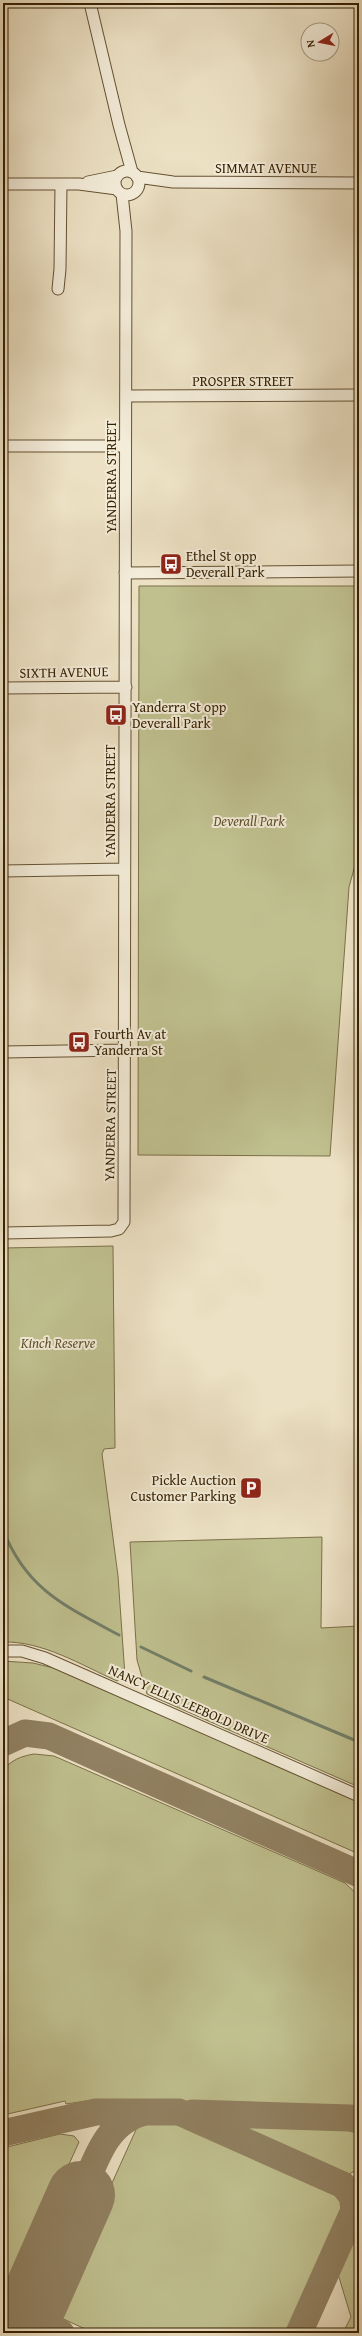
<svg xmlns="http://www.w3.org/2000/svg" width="362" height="2336" viewBox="0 0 362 2336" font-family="'Gentium Book Plus',serif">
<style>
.green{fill:#c0c08f;stroke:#7b7048}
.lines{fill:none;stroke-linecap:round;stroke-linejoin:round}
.stream{stroke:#727f69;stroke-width:3}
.taxiway{stroke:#918162;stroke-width:27}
.runway{stroke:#918162;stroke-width:68}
.street-casing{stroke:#645132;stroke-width:13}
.street{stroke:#f3ecd9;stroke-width:11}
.labels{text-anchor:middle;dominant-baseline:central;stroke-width:4;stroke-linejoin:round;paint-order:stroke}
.street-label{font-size:14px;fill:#362101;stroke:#f3ecd9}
.poi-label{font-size:14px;fill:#362101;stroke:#f3ecd9;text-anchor:start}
.park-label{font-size:14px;font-style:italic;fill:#5f512c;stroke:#f3ecd9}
</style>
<rect width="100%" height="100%" fill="#ece1c4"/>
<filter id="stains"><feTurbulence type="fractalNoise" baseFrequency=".005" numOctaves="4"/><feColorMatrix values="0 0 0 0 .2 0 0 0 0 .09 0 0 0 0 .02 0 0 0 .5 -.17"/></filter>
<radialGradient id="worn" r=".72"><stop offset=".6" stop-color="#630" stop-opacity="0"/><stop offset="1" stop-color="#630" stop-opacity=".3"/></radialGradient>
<!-- green -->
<path class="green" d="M 139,586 L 359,586 L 359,851 L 349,887 L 330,1156 L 138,1155 Z
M 113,1246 L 115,1448 L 104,1449 L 102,1454 L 118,1576 L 125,1676 L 117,1681 C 81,1665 43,1641 3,1642 L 3,1248 Z
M 322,1537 L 321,1628 L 359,1626 L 359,1787 L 147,1694 L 137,1660 L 130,1542 Z
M 3,1661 L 33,1663 L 58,1669 L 359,1802 L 359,1854 L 3,1697 Z
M 34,1754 L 54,1756 L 345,1883 L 359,1896 L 359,2110 L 86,2101 L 66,2104 L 65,2101 L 3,2115 L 3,1771 C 10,1760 22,1756 34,1754 Z
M 155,2119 L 170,2119 L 332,2189 C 341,2197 343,2203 340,2215 L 288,2333 L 94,2333 L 59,2317 L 54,2312 L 139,2123 Z
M 224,2121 L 351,2126 L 359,2131 L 359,2169 L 349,2174 L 339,2174 Z
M 60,2134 L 74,2136 L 79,2142 L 11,2293 L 4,2295 L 3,2148 Z
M 359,2226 L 359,2333 L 343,2333 L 351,2317 L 338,2274 Z"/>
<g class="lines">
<!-- stream -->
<path class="stream" d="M 3,1530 C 27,1590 65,1606 119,1635
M 141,1647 L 191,1671
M 204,1677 L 359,1742"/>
<!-- taxiway -->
<path class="taxiway" d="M 3,1743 L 25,1733 L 49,1736 L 359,1874
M 192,2113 L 350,2118 L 359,2120
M 3,2133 L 96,2112 L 179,2112 L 343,2185 L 352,2196 L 354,2209
M 81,2195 C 95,2162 106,2120 146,2112
M 3,2307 L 61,2333
M 3,2324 L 6,2333
M 299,2333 L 359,2199"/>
<!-- runway -->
<path class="runway" d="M 20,2333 L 81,2195"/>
<!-- street casing -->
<g class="street-casing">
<path id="street" d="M 90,3 L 119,125 L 132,172
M115 183a12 12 0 1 1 24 0a12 12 0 1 1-24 0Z
M 137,177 L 173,182 L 359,183
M 88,182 L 117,176
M 3,184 L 79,184 L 117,189
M 58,289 L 60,269 L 61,184
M 126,396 L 359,395
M 3,446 L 125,446
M 125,573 L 359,571
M 3,688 L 126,687
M 3,871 L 124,869
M 3,1052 L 126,1050
M 3,1233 L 111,1231 L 119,1229 L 124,1222 L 126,231 L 122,194
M 3,1651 L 22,1651 L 45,1658 L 359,1796"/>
</g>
<!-- street -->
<use href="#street" class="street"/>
</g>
<!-- icons -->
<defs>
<g id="bus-square" transform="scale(1.15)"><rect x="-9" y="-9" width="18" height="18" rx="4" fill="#8f2418" stroke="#f3ecd9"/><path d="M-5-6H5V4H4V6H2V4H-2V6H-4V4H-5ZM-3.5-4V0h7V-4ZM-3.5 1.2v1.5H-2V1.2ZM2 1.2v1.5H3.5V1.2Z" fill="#fff"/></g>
<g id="parking-square" transform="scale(1.15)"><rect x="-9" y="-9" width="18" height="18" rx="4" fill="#8f2418" stroke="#f3ecd9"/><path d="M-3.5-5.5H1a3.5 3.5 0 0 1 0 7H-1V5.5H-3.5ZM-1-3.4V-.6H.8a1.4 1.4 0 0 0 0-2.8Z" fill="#fff"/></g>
</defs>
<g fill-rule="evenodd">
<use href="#bus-square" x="171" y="564"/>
<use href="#bus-square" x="116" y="715"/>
<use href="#bus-square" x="79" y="1042"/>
<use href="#parking-square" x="251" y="1488"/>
</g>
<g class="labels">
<!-- street labels -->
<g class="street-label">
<text x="266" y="168">SIMMAT AVENUE</text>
<text x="243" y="381">PROSPER STREET</text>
<text transform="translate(111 477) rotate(-90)">YANDERRA STREET</text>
<text transform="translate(64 672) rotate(-1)">SIXTH AVENUE</text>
<text transform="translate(110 801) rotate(-90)">YANDERRA STREET</text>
<text transform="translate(110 1125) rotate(-89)">YANDERRA STREET</text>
<text transform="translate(189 1704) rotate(24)">NANCY ELLIS LEEBOLD DRIVE</text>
</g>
<!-- poi labels -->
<g class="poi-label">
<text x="186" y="556">Ethel St opp<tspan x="186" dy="16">Deverall Park</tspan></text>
<text x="132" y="707">Yanderra St opp<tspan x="132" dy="16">Deverall Park</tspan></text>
<text x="94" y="1034">Fourth Av at<tspan x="94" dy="16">Yanderra St</tspan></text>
<text x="236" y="1480" text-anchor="end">Pickle Auction<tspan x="236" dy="16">Customer Parking</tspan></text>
</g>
<!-- park labels -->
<g class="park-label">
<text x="249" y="821">Deverall Park</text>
<text x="58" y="1343">Kinch Reserve</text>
</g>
</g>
<!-- margin -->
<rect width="362" height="2336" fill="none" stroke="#ece1c4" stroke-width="16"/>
<rect x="4" y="4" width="354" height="2328" fill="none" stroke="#362101" stroke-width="2"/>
<rect x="8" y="8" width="346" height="2320" fill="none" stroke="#362101"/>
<!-- north arrow -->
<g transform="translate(320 42) rotate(260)"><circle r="19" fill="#f3ecd9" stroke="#a79b83"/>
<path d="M0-3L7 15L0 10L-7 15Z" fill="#8f2418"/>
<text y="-6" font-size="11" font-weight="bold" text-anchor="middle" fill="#362101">N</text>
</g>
<rect width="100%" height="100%" filter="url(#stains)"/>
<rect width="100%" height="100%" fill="url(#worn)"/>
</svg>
